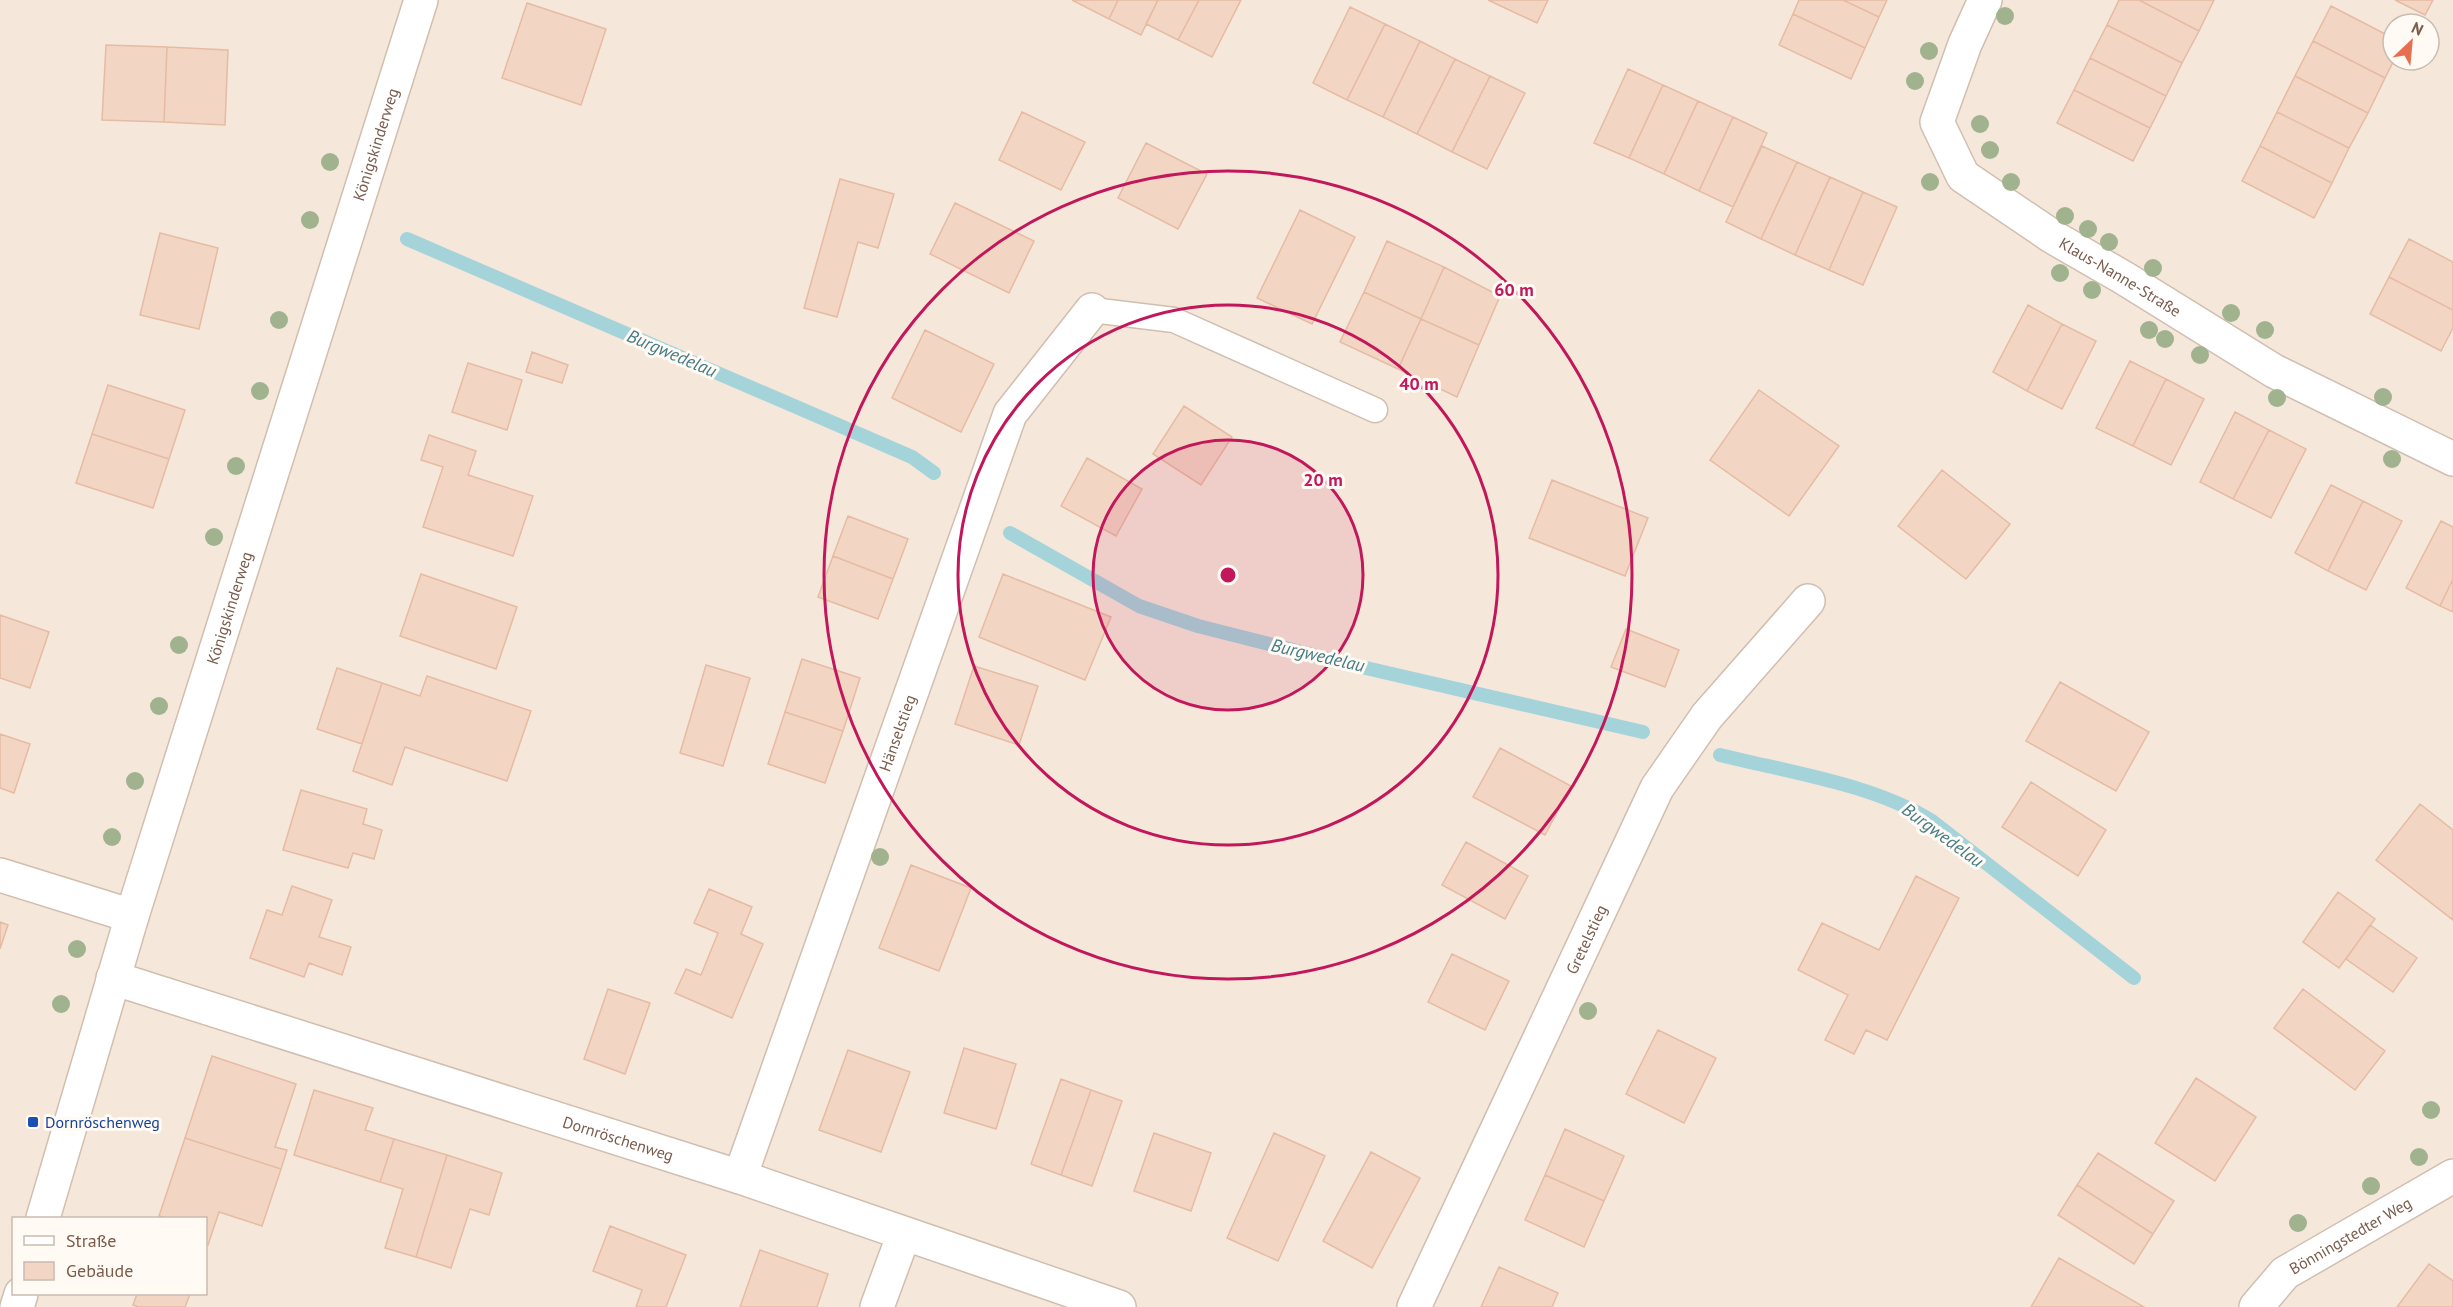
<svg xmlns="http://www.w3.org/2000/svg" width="2453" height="1307" viewBox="0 0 2453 1307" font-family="'PT Sans',sans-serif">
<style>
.residential{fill:#f5e8da;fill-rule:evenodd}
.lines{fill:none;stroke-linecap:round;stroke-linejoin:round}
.stream{stroke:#a5d3da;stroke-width:14}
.building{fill:#f3d5c3;stroke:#e6bba3;stroke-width:1.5}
.lane-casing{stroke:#d1beb0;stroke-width:27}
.street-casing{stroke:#d1beb0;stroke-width:36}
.lane{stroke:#fff;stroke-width:24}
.street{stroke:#fff;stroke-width:33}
.tree{fill:#a0b28e}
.ring{fill:none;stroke:#c2185b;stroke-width:3}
.transit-dot{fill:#1a4fb4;stroke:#fffaf3;stroke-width:2}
.labels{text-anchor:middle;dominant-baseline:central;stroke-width:6;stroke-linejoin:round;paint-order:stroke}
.street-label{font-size:16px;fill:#7a5c4d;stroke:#fffaf3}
.transit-label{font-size:16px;fill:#164399;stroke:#fffaf3;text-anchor:start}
.water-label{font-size:18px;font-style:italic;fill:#437c86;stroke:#fffaf3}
.centre{fill:#c2185b;stroke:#fffaf3;stroke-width:3}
.ring-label{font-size:18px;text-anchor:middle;font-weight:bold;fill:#c2185b;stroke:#fffaf3;stroke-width:6;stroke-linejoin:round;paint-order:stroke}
</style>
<rect width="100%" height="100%" fill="#fdf6ec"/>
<!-- residential -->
<path class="residential" d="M 0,0 L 2453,0 L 2453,1307 L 0,1307 ZM 2393,24 L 2429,24 L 2429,60 L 2393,60 ZM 14,1218 L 206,1218 L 206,1294 L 14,1294 Z"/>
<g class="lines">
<!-- stream -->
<path class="stream" d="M 407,239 L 912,457 L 934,473
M 1010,533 L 1139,606 L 1198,626 L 1340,662 L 1643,732
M 1720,755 C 1788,772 1873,784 1932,821 L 2134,978"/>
</g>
<!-- building -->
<path class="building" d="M 1072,0 L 1118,0 L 1109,19 Z
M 1118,0 L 1158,0 L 1141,35 L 1109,19 Z
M 1158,0 L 1199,0 L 1178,40 L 1146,24 Z
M 1199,0 L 1241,0 L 1212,57 L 1178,40 Z
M 1488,0 L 1548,0 L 1537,23 Z
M 1799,0 L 1843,0 L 1879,17 L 1865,48 L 1793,14 Z
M 1843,0 L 1887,0 L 1879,17 Z
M 2119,0 L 2139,0 L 2199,31 L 2182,63 L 2107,25 Z
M 2139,0 L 2214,0 L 2199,31 Z
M 2395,0 L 2433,0 L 2425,15 Z
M 527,3 L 606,29 L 581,105 L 502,78 Z
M 2331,6 L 2393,38 L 2394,60 L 2385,78 L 2313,41 Z
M 1350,7 L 1385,24 L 1347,100 L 1313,83 Z
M 1793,14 L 1865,48 L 1851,79 L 1779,45 Z
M 1385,24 L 1420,41 L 1383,117 L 1347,100 Z
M 2107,25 L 2182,63 L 2166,96 L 2090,58 Z
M 1420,41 L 1455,59 L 1417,134 L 1383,117 Z
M 2313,41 L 2385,78 L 2368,113 L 2295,76 Z
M 106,45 L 167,47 L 164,122 L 102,120 Z
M 167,47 L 228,50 L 225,125 L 164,122 Z
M 2090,58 L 2166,96 L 2150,128 L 2074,90 Z
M 1455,59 L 1490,76 L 1452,152 L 1417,134 Z
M 1628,69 L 1663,85 L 1629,158 L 1594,143 Z
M 1490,76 L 1525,93 L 1487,169 L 1452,152 Z
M 2295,76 L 2368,113 L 2349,148 L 2277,112 Z
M 1663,85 L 1698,101 L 1664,174 L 1629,158 Z
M 2074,90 L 2150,128 L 2133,161 L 2057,123 Z
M 1698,101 L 1733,117 L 1699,191 L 1664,174 Z
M 1022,112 L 1085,142 L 1061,190 L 999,160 Z
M 2277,112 L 2349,148 L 2332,183 L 2260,146 Z
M 1733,117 L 1767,133 L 1733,207 L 1699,191 Z
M 1146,143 L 1207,174 L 1178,229 L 1118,198 Z
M 1762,146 L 1797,162 L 1761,239 L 1726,222 Z
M 2260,146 L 2332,183 L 2314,218 L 2242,181 Z
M 1797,162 L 1830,177 L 1795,255 L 1761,239 Z
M 1830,177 L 1863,192 L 1829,270 L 1795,255 Z
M 840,179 L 894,194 L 878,248 L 858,242 L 837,317 L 804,308 Z
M 1863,192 L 1897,207 L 1863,285 L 1829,270 Z
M 955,203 L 1034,241 L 1009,293 L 930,254 Z
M 1300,210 L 1355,237 L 1312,324 L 1257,298 Z
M 160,233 L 218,248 L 199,329 L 140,315 Z
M 2409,239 L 2453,262 L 2453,310 L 2389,277 Z
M 1387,241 L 1444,267 L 1421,319 L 1364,292 Z
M 1444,267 L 1500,296 L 1479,345 L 1421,319 Z
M 2389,277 L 2453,310 L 2453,328 L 2441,351 L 2370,314 Z
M 1364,292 L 1421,319 L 1398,369 L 1340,342 Z
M 2028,305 L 2062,324 L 2027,391 L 1993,372 Z
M 1421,319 L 1479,345 L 1457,397 L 1398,369 Z
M 2062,324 L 2096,341 L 2062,409 L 2027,391 Z
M 925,330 L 994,364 L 961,432 L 892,398 Z
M 532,352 L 568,365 L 562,383 L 526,372 Z
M 2130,361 L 2166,379 L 2133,446 L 2096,428 Z
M 468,363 L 522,380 L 507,430 L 452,412 Z
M 2166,379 L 2204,399 L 2171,465 L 2133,446 Z
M 108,385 L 185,410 L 169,459 L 92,434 Z
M 1759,390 L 1839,446 L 1789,516 L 1710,460 Z
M 1184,406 L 1232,437 L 1201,485 L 1153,454 Z
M 2235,412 L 2269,430 L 2233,499 L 2200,482 Z
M 2269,430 L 2306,449 L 2271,518 L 2233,499 Z
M 92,434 L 169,459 L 153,508 L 76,483 Z
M 429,435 L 476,451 L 468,475 L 533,496 L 513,556 L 423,527 L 443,467 L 421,460 Z
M 1087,458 L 1142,489 L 1116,536 L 1061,506 Z
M 1942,470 L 2010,524 L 1966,579 L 1898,526 Z
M 1552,480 L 1648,518 L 1625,576 L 1529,538 Z
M 2331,485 L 2363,501 L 2328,571 L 2295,553 Z
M 2363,501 L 2402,521 L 2366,590 L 2328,571 Z
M 848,516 L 908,539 L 893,579 L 833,556 Z
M 2441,521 L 2453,527 L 2453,579 L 2440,606 L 2406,588 Z
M 833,556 L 893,579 L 878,619 L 818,597 Z
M 421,574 L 517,607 L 496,669 L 400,636 Z
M 1003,574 L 1111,617 L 1085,680 L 979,637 Z
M 2453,579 L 2453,612 L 2440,606 Z
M 0,615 L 49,632 L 30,688 L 0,678 Z
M 1626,629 L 1679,650 L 1665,687 L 1611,667 Z
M 802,659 L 860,678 L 843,731 L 785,712 Z
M 706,665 L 750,678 L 723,766 L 680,753 Z
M 974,666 L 1038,686 L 1019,745 L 955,724 Z
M 337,668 L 382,683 L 362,744 L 317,729 Z
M 427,676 L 531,711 L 507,781 L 405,747 L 392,785 L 353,771 L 382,683 L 420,696 Z
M 2060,682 L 2149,732 L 2116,791 L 2026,741 Z
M 785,712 L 843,731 L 825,783 L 768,764 Z
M 0,734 L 30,744 L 14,793 L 0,788 Z
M 1500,748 L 1571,786 L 1545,835 L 1473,797 Z
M 2031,782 L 2106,830 L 2078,876 L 2002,827 Z
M 301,790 L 367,809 L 363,824 L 382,830 L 374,859 L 353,853 L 348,868 L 283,850 Z
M 2420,804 L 2453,830 L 2453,920 L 2376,860 Z
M 1466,842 L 1528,876 L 1505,919 L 1442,885 Z
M 911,865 L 971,888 L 939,971 L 879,948 Z
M 1916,876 L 1959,898 L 1887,1040 L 1866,1030 L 1854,1054 L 1825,1040 L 1848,995 L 1798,970 L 1822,923 L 1879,950 Z
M 292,886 L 332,900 L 319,937 L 351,947 L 342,975 L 309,963 L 304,977 L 250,958 L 267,910 L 282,915 Z
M 709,889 L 752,907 L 741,934 L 763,944 L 732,1018 L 675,993 L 686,969 L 701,975 L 718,933 L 694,923 Z
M 2338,892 L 2375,919 L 2339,968 L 2303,942 Z
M 0,922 L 8,925 L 0,949 Z
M 2370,925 L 2417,958 L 2393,992 L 2346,959 Z
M 1452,954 L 1509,981 L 1485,1030 L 1428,1002 Z
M 608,989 L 650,1003 L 625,1074 L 584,1059 Z
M 2303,989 L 2385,1051 L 2355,1090 L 2274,1028 Z
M 1658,1030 L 1716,1058 L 1684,1123 L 1626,1094 Z
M 964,1048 L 1016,1064 L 996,1129 L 944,1113 Z
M 848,1050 L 910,1072 L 881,1152 L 819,1130 Z
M 212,1056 L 296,1084 L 275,1147 L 287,1150 L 281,1169 L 185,1138 Z
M 2196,1078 L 2256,1117 L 2215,1181 L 2155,1143 Z
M 1061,1079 L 1091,1090 L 1061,1175 L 1031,1164 Z
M 314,1090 L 373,1108 L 365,1130 L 394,1139 L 380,1182 L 294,1155 Z
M 1091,1090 L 1122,1101 L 1092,1186 L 1061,1175 Z
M 1565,1129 L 1624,1156 L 1604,1201 L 1545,1175 Z
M 1154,1133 L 1211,1153 L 1191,1211 L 1134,1191 Z
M 1274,1133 L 1325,1156 L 1278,1261 L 1227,1238 Z
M 185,1138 L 281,1169 L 262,1226 L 219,1212 L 208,1245 L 206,1244 L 206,1218 L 167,1218 L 159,1216 Z
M 394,1139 L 447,1155 L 416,1257 L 385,1248 L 403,1189 L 380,1182 Z
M 1371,1152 L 1420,1178 L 1372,1268 L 1323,1241 Z
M 2098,1153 L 2174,1201 L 2153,1234 L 2077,1185 Z
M 447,1155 L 502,1173 L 489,1215 L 470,1209 L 451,1268 L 416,1257 Z
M 1545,1175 L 1604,1201 L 1584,1247 L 1525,1220 Z
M 2077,1185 L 2153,1234 L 2134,1264 L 2058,1215 Z
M 610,1226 L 686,1255 L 666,1307 L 636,1307 L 642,1290 L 593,1271 Z
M 760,1250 L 828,1274 L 817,1307 L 740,1307 Z
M 2059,1258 L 2144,1307 L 2031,1307 Z
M 2429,1264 L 2453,1281 L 2453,1307 L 2397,1307 Z
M 1499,1267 L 1558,1293 L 1552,1307 L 1481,1307 Z
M 137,1294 L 190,1294 L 185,1307 L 139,1307 L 133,1305 Z"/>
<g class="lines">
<!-- lane casing -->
<g class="lane-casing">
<path id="lane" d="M 1092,310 L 1174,320 L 1375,410"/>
</g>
<!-- street casing -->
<g class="street-casing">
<g id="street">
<path id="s1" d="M 1985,0 L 1965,44 L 1937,122 L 1963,176 L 2053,237 L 2124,278 L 2274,371 L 2453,459"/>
<path d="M 0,875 L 132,916"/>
<path id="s2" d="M 113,978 L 740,1177 L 1119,1307"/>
<path id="s3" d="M 740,1177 L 1010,414 L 1092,310"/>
<path id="s4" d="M 43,1218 L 132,916 L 421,0"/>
<path d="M 17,1307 L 21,1294"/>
<path d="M 877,1307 L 904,1234"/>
<path id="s5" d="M 1414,1307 L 1657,788 L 1707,716 L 1808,601"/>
<path id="s6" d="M 2256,1307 L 2285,1273 L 2453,1176"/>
</g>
</g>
<!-- lane -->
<use href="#lane" class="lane"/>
<!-- street -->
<use href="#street" class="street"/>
</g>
<!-- trees -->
<g class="tree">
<circle cx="2005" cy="16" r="9"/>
<circle cx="1929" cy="51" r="9"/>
<circle cx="1915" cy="81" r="9"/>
<circle cx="1980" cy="124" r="9"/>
<circle cx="1990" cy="150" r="9"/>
<circle cx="330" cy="162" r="9"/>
<circle cx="1930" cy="182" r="9"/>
<circle cx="2011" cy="182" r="9"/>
<circle cx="2065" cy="216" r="9"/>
<circle cx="310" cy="220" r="9"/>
<circle cx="2088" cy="229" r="9"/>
<circle cx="2109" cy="242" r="9"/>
<circle cx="2153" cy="268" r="9"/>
<circle cx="2060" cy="273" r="9"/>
<circle cx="2092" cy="290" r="9"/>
<circle cx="2231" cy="313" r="9"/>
<circle cx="279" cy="320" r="9"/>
<circle cx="2149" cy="330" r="9"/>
<circle cx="2265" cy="330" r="9"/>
<circle cx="2165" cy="339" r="9"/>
<circle cx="2200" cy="355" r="9"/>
<circle cx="260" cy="391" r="9"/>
<circle cx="2383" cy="397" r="9"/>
<circle cx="2277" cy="398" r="9"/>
<circle cx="2392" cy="459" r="9"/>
<circle cx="236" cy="466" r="9"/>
<circle cx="214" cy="537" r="9"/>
<circle cx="179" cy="645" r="9"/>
<circle cx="159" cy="706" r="9"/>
<circle cx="135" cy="781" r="9"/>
<circle cx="112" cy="837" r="9"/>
<circle cx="880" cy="857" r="9"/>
<circle cx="77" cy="949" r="9"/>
<circle cx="61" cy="1004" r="9"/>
<circle cx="1588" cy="1011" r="9"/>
<circle cx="2431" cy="1110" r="9"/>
<circle cx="2419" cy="1157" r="9"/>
<circle cx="2371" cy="1186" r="9"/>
<circle cx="2298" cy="1223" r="9"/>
</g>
<!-- distance rings -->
<circle cx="1228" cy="575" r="135" fill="#c2185b" fill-opacity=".12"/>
<g class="ring">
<circle cx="1228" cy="575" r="135"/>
<circle cx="1228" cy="575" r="270"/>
<circle cx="1228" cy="575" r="404"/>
</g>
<!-- markers -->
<rect class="transit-dot" x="27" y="1116" width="12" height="12" rx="3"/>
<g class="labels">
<!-- street labels -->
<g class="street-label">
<text stroke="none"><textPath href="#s4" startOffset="1124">Königskinderweg</textPath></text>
<text stroke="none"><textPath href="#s1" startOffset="378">Klaus-Nanne-Straße</textPath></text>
<text stroke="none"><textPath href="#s4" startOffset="638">Königskinderweg</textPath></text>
<text stroke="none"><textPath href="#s3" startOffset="471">Hänselstieg</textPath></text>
<text stroke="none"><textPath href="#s5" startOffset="406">Gretelstieg</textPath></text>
<text stroke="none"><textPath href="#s2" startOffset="530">Dornröschenweg</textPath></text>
<text stroke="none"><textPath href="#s6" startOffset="120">Bönningstedter Weg</textPath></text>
</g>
<!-- transit labels -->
<g class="transit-label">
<text x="45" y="1122">Dornröschenweg</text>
</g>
<!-- water labels -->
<g class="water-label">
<text transform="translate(672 353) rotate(23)">Burgwedelau</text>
<text transform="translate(1318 655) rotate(13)">Burgwedelau</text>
<text transform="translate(1943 835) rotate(36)">Burgwedelau</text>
</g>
</g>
<circle cx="1228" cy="575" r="9" class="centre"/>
<g class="ring-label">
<text x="1514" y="296">60 m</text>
<text x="1419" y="390">40 m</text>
<text x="1323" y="486">20 m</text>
</g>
<!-- legend -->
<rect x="12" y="1217" width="195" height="78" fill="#fffaf3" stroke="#cabbb1" stroke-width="1.5"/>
<rect x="24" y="1236" width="30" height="9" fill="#ffffff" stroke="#cabbb1" stroke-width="1.5"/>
<text x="66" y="1247" font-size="18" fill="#7a5c4d">Straße</text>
<rect x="24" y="1262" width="30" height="18" fill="#f3d5c3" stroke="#cabbb1" stroke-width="1.5"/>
<text x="66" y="1277" font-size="18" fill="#7a5c4d">Gebäude</text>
<!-- north arrow -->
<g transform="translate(2411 42) rotate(26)"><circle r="28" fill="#fffaf3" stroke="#cabbb1" stroke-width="1.5"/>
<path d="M0-4.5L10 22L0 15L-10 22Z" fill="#e76f51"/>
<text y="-9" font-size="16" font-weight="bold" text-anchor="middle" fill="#7a5c4d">N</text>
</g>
</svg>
